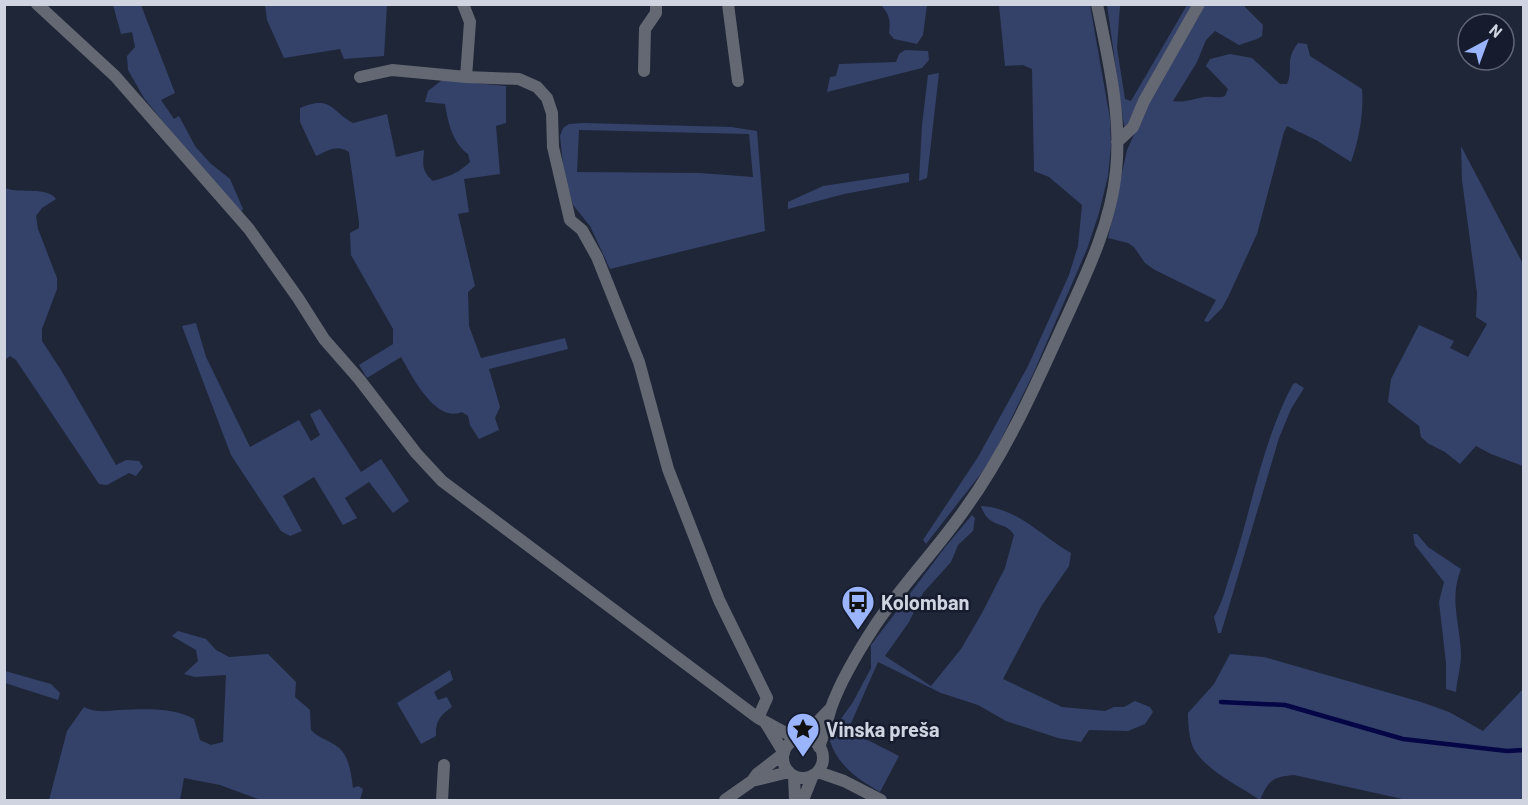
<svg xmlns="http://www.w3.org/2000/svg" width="1528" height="805" viewBox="0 0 1528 805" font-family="Barlow,sans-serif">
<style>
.green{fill:#34426a;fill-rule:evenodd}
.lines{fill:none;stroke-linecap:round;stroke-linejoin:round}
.stream{stroke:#040645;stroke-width:4.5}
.street{stroke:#646872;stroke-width:12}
.labels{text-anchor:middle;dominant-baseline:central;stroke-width:5;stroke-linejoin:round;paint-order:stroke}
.poi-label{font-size:20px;font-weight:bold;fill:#cfd4e0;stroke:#161c2e;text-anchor:start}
</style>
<rect width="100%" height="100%" fill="#1f2638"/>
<!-- green -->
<path class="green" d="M 113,5 L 141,5 L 175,93 L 161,100 L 174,119 L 179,116 L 195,146 L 210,163 L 230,179 L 243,209 L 241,212 L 201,169 L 144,98 L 128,70 L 127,56 L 135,47 L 132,32 L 121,34 Z
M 265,5 L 387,5 L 384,56 L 344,59 L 340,49 L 284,58 L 267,20 Z
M 881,5 L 927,5 L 923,35 L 917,44 L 894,39 L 889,33 C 891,20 889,14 881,5 Z
M 999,5 L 1090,5 L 1110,119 L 1111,146 L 1108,176 L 1099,213 L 1087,249 L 1033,374 L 990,462 L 926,544 L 923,540 L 978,457 L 1028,366 L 1069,275 L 1078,246 L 1082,205 L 1049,177 L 1034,171 L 1032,69 L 1023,65 L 1005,66 Z
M 1107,5 L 1120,5 L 1117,48 L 1125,99 L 1131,101 L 1187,5 L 1194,5 L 1128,124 L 1124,126 Z
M 1205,5 L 1243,5 L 1263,25 L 1262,36 L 1257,39 L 1239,45 L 1215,31 L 1206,40 L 1197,62 L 1173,101 C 1185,103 1192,99 1204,97 C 1212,96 1218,99 1225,96 L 1228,89 L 1206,66 L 1210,59 L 1230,54 L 1252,58 L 1280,84 L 1287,84 C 1294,69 1284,61 1298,43 L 1307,44 L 1310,56 L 1362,89 C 1364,112 1359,140 1351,162 L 1316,140 L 1287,126 L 1284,132 L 1257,234 L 1228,297 L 1222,308 L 1208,322 L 1204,321 L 1216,300 L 1155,270 L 1145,263 L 1134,247 L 1128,243 L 1108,238 L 1127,150 L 1148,104 Z
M 905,50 L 928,51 L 929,60 L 922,68 L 827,92 L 830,77 L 836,76 L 839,64 L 896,62 L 899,54 Z
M 939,73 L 927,178 L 919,181 L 922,125 L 928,75 Z
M 442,80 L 506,86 L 506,123 L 496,126 L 500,174 L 464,179 L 469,212 L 458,214 L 475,286 L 468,292 L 469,326 L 481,358 L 565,338 L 568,349 L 489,369 L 500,407 L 495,418 L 499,430 L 479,439 L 470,425 L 468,416 L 462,412 C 435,423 412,376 401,357 L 367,378 L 359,365 L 393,344 L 393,329 L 351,255 L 350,233 L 359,228 L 359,222 L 349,152 C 337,144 328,150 316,156 L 300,122 L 300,108 C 331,95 330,110 353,123 L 387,114 L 396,157 L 424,150 C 423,164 421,171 433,181 C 450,176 457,174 470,162 L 468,154 C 452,142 448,122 445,104 L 425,102 L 428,91 Z
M 583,123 L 731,127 L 757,131 L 765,231 L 610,269 L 590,226 L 573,205 L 564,174 L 560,136 L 563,128 L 569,124 ZM 579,130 L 749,134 L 753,177 L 700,173 L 577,172 Z
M 1461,146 L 1523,264 L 1523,466 L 1491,454 L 1476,446 L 1460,464 L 1445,452 L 1429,444 L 1421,437 L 1419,426 L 1388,402 L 1391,379 L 1419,325 L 1454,341 L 1450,348 L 1468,357 L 1487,324 L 1476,317 L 1477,293 L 1462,180 Z
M 909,173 L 909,182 L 844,194 L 788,209 L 788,202 L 823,186 Z
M 5,188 C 21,194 47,186 56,199 L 42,208 L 36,216 L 38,229 L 57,278 L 57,289 L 42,329 L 42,341 L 61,370 L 116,465 L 126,460 L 139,461 L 143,467 L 136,476 L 129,473 L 107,485 L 99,484 L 16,360 L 10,356 L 5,360 Z
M 196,323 L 206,357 L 250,447 L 299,420 L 311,441 L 320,435 L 310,414 L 320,409 L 361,472 L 381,459 L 409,501 L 393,513 L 369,482 L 345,498 L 357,518 L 343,525 L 314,477 L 283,496 L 302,531 L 290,536 L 281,531 L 231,455 L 182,326 Z
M 1296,383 L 1304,388 L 1291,409 L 1279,438 L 1221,633 L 1218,633 L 1214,617 C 1223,602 1226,586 1232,569 C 1252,507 1262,442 1293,384 Z
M 981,506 C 1018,508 1041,536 1071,553 L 1069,566 L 1042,605 L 1003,679 L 1062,707 L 1105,711 L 1114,707 L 1124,707 L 1135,701 L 1150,707 L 1153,712 L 1145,724 L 1128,731 L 1089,730 L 1081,742 L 1058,738 L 1006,721 L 978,705 L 941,693 L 878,662 L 848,730 L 899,756 L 880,792 C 858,779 838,766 830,741 L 833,730 L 853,702 L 871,668 L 871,645 L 946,546 L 972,515 L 975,518 L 973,531 L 958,545 L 951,562 L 923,593 L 909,622 L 885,656 L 931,686 L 961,649 L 982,613 L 1005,568 L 1014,535 C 1006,520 989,530 981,506 Z
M 1413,534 L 1417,534 L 1428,547 L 1461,569 C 1449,600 1460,623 1461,654 C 1461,666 1457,680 1456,692 L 1446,689 L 1446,663 L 1439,602 L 1444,582 L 1415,545 Z
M 178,631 L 206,639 L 216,650 L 229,657 L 268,654 L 296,682 L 295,697 L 310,710 L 311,730 C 319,738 326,739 335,745 C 349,753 351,773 353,788 L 358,786 L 363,789 L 360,800 L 261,800 L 220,785 L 184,778 L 180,800 L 49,800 L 67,731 L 84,707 C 95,713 107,711 120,710 C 144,709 174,707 194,719 L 200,740 L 211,745 L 223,742 L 226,675 L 195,677 L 184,674 L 198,661 L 196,650 L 172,636 Z
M 1230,654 L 1264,657 L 1421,702 L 1449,712 L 1483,731 L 1523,689 L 1523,800 L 1407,800 L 1294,775 C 1272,777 1269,780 1260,800 C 1238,785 1210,773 1195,751 C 1189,741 1188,724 1188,713 L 1214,684 Z
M 450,670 L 453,680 L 434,692 L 438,700 L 447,697 L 452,707 C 440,715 435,722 436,736 L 421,744 L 397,703 Z
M 5,671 L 51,684 L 60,693 L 58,700 L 5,683 Z"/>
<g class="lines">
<!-- stream -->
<path class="stream" d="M 1221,702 L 1285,705 L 1403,739 L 1507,751 L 1524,750"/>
<!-- street -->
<path class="street" d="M 37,4 L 115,76 L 249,229 L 298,298 L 324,339 L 359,379 L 416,453 L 442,481 L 758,718 L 797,739
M 463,4 L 470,22 L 466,77 L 519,79 L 537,87 L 547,98 L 552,113 L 553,147 L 570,220 L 582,230 L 597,257 L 639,362 L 668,469 L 705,564 L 719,600 L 767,698 L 758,718
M 728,4 L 738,81
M 644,71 L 645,29 L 656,13 L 656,4
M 360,77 L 392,70 L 466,77
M 1117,142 L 1133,127 L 1144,101 L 1199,4
M 765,722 L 784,753
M783 758a20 20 0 1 1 40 0a20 20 0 1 1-40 0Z
M 801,739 L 829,710
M 819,747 C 824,734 827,721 831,708 C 841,679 859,650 876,624 C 903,584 937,549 965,509 C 1006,452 1034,389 1063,325 C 1085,277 1111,224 1116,171 C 1122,116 1108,58 1097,4
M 818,772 L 844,781 L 881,800
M 794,776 L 795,800
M 752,781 L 757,774 L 784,753
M 442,800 L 444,765
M 725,800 L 752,781 L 789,772
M 803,800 L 813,775"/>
</g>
<!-- icons -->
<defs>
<g id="bus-pin" transform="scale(1.725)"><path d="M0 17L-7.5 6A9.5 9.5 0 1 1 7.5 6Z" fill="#9ab5fd" stroke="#161c2e"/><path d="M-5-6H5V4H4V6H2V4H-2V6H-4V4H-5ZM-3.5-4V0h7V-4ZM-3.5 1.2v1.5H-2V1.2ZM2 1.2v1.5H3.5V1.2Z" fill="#111"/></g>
<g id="sight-pin" transform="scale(1.725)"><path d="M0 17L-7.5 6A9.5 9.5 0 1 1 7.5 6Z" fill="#9ab5fd" stroke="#161c2e"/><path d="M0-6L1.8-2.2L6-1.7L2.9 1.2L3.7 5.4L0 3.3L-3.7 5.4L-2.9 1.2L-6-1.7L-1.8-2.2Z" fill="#111"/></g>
</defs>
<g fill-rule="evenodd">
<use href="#bus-pin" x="858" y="602"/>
<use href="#sight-pin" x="803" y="729"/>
</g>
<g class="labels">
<!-- poi labels -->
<g class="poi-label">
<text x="881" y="602">Kolomban</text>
<text x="826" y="729">Vinska preša</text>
</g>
</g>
<!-- border -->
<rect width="1528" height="805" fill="none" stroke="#cfd4e0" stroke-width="12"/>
<!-- north arrow -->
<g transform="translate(1486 42) rotate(41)"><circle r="28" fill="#161c2e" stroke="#606675" stroke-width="1.5"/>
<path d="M0-4.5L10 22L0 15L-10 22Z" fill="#9ab5fd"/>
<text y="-9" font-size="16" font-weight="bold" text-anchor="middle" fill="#cfd4e0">N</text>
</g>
</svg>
